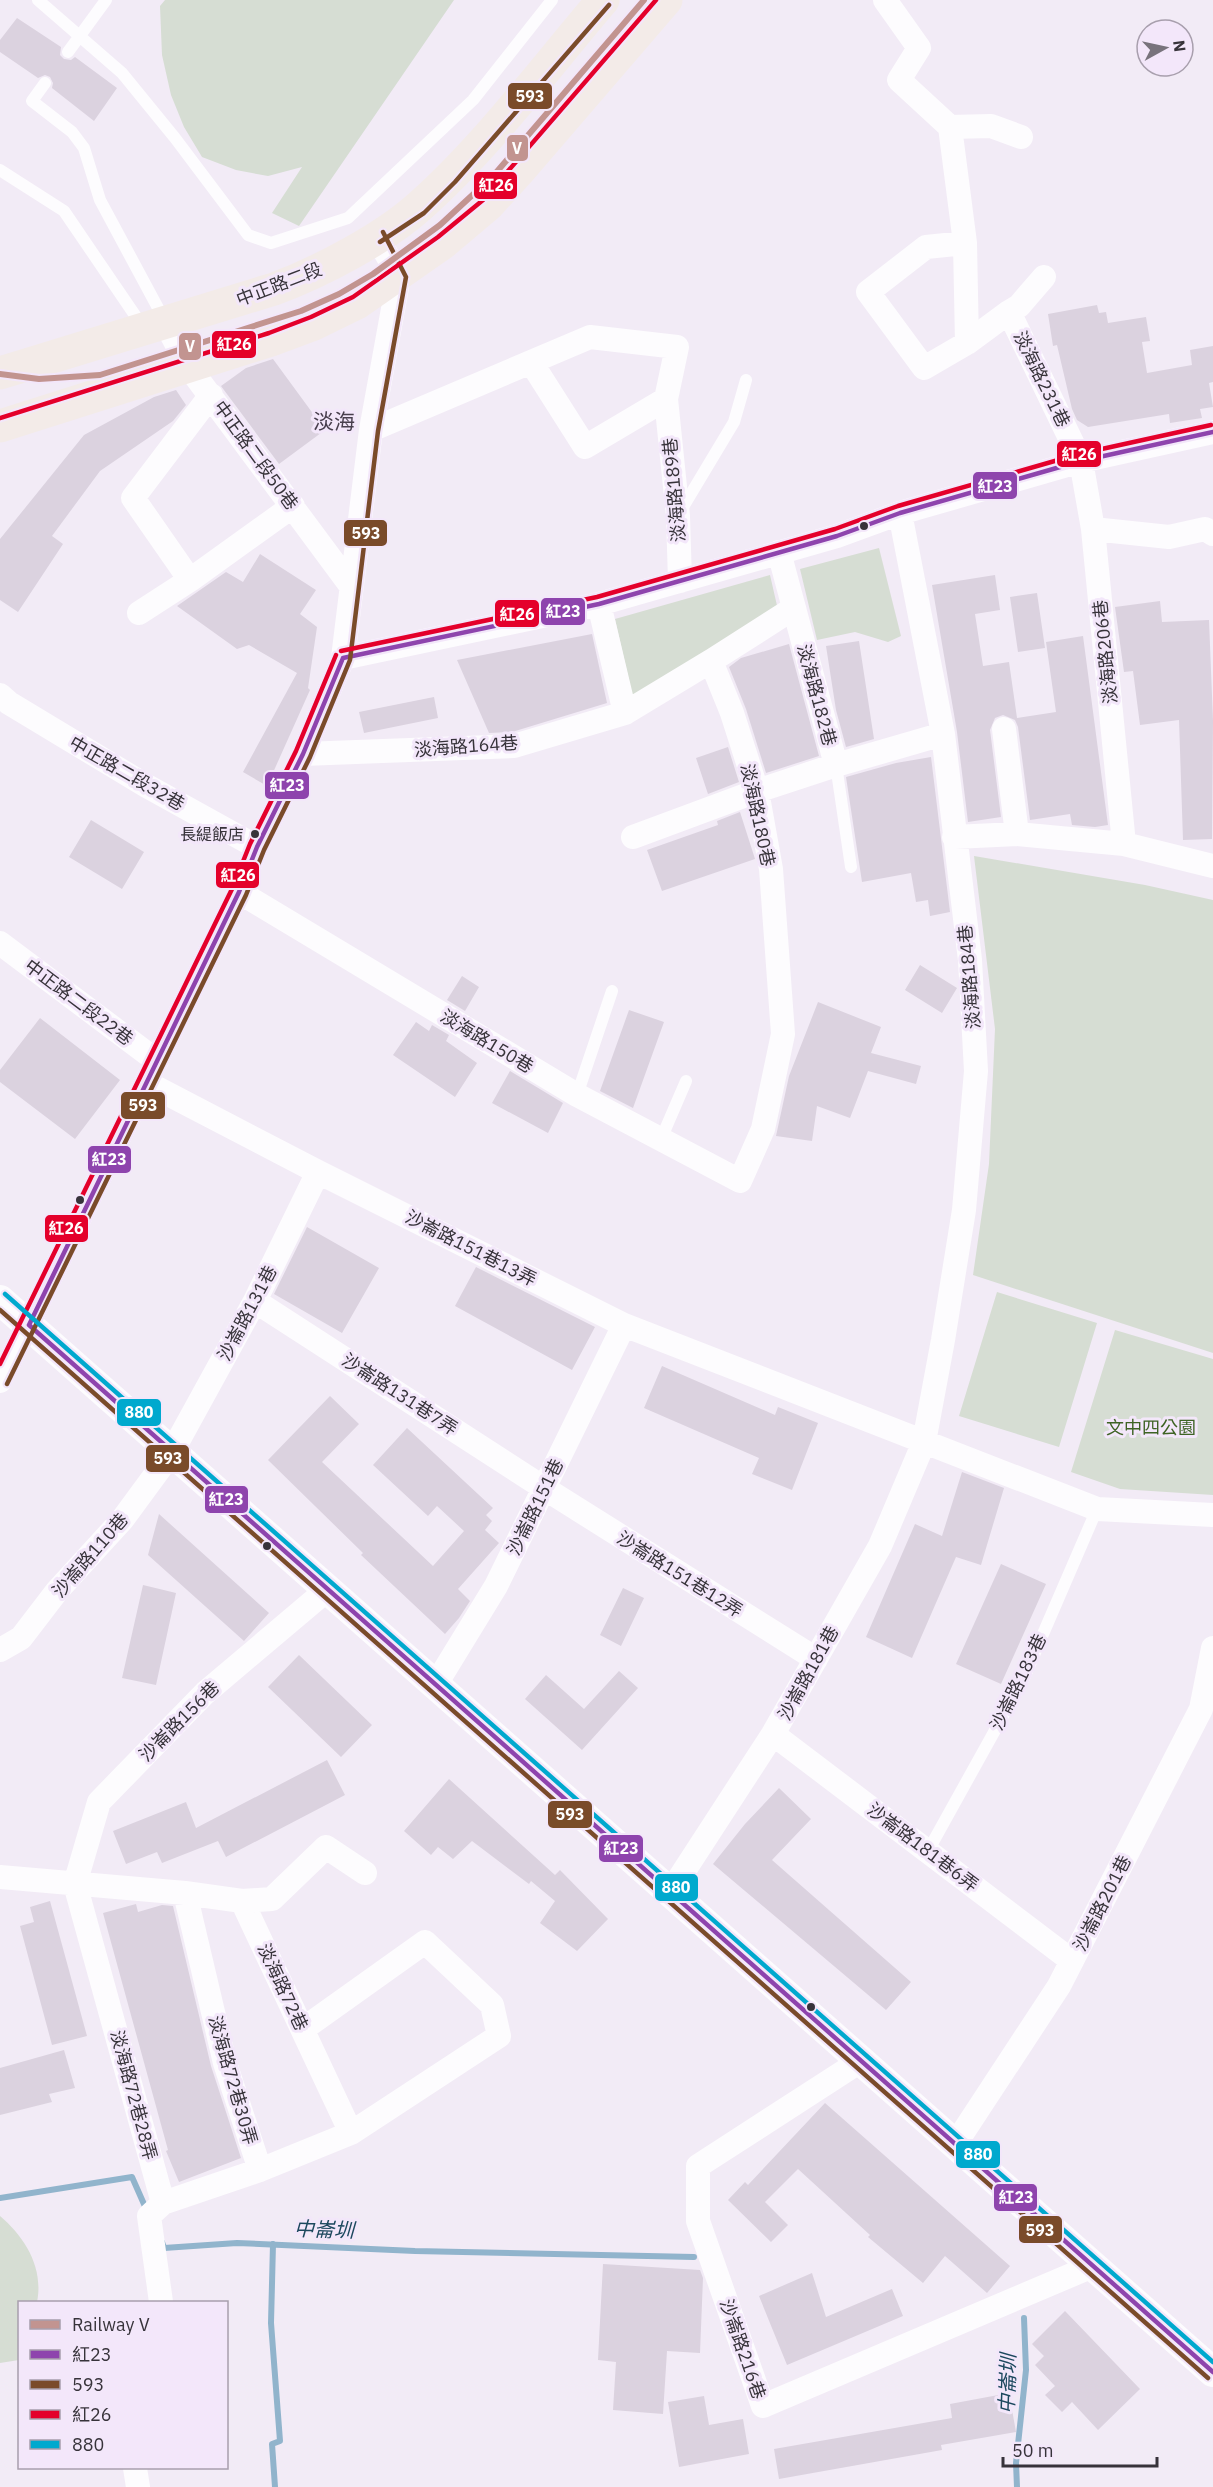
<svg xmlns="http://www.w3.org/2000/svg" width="1213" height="2487" viewBox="0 0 1213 2487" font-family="'IBM Plex Sans','Noto Sans TC',sans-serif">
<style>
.green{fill:#d6ddd3}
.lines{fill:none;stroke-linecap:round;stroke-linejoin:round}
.stream{stroke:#91b4cc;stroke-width:6}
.building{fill:#dbd2df}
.service{stroke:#fdfcfe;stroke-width:12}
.minor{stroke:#fdfcfe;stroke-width:24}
.tertiary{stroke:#fdfcfe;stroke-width:30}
.primary{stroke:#f3ebe8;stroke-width:33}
.bus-1-casing{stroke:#f3e7fa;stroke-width:9}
.bus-2-casing{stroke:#f3e7fa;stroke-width:9}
.bus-3-casing{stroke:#f3e7fa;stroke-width:9}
.bus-4-casing{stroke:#f3e7fa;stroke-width:9}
.bus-1{stroke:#8e44ad;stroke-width:4.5}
.bus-2{stroke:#7a4b2a;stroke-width:4.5}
.bus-3{stroke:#e4002b;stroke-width:4.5}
.bus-4{stroke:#00a9ce;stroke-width:4.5}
.rail-1-casing{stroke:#f3e7fa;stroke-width:10}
.rail-1{stroke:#c29490;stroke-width:6}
.bus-dot{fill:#37333a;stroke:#f3e7fa;stroke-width:2}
.labels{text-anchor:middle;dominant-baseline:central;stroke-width:6;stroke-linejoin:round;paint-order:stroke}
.bus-label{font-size:16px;fill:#37333a;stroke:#f3e7fa;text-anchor:end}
.street-label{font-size:18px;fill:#37333a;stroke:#f3e7fa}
.park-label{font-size:18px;fill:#3e6324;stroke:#f3e7fa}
.water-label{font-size:20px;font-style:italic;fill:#1c485e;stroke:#f3e7fa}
.quarter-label{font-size:21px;fill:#483f4d;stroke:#f3e7fa}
.line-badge{stroke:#f3e7fa;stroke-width:2}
.badge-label{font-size:16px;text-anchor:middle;font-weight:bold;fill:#fff}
</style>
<rect width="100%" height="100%" fill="#f2ebf6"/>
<!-- green -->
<path class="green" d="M 165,0 L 454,0 L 299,226 L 272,213 L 302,167 L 268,176 L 236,170 L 202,157 L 184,127 L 171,95 L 162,55 L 160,6 Z
M 879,548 L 901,636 L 888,642 L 855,632 L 817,640 L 800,569 Z
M 770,575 L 778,610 L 633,698 L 615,619 Z
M 974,856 L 1145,885 L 1213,900 L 1213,1353 L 973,1275 L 989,1164 L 995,1029 Z
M 997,1292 L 1097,1323 L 1059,1447 L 959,1416 Z
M 1115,1330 L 1213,1359 L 1213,1495 L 1120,1489 L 1071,1472 Z
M 0,2216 C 25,2237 44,2268 37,2302 L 20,2302 L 19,2360 L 0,2363 Z"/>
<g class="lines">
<!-- stream -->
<path class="stream" d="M 0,2198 L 132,2177 L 147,2211
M 162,2242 L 164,2248 L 237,2243 L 415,2251 L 694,2257
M 273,2244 L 271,2323 L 280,2441 L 272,2444 L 275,2487
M 1017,2487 L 1016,2463 L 1026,2370 L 1024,2318"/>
</g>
<!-- building -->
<path class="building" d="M 17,18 L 61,47 L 60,55 L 64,59 L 71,60 L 75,57 L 117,88 L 94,121 L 52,88 L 53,83 L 50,77 L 45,75 L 38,78 L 0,52 L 0,40 Z
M 1097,305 L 1099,313 L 1106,312 L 1108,323 L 1146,317 L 1150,341 L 1142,342 L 1147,373 L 1192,365 L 1190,350 L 1213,346 L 1213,382 L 1209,383 L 1213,407 L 1200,409 L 1202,418 L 1170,423 L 1169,414 L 1088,427 L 1077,420 L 1072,409 L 1057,345 L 1053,346 L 1048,314 Z
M 273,359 L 325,430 L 279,464 L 221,386 L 246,368 Z
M 176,390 L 186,405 L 173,421 L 100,471 L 52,536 L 63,544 L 18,612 L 0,600 L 0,539 L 84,435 L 154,397 Z
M 260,554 L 316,590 L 300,614 L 317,627 L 308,688 L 310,690 L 267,786 L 243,772 L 297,673 L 249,645 L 237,649 L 177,606 L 226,572 L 243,582 Z
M 995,575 L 1000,610 L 975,614 L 983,666 L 1009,662 L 1017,718 L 1056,712 L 1046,642 L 1083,636 L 1108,825 L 1095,827 L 1072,825 L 1070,814 L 1030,820 L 1018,727 L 1015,720 L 1003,715 L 995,718 L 990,730 L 1001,817 L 968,822 L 957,732 L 932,585 Z
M 1037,593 L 1045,648 L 1018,652 L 1010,597 Z
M 1160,601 L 1162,622 L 1209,620 L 1213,721 L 1212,839 L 1183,840 L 1179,720 L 1140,725 L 1133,671 L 1124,672 L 1115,607 Z
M 592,634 L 607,703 L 512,732 L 489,733 L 457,660 Z
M 859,641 L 874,739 L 846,747 L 836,710 L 826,646 Z
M 789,644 L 819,756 L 766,773 L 746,709 L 729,667 L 741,658 Z
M 434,697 L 438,718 L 364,733 L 359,712 Z
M 728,747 L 739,782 L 708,794 L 696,758 Z
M 931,757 L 950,912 L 930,916 L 928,900 L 916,902 L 911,873 L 862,882 L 846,777 L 896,763 Z
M 740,812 L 755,859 L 662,891 L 647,850 L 718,825 L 717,821 Z
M 91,820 L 144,852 L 122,889 L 69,857 Z
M 920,965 L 957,988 L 942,1013 L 905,990 Z
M 462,976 L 479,987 L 465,1011 L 447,1000 Z
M 818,1002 L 881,1027 L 871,1053 L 921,1066 L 916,1084 L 868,1071 L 850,1118 L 817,1106 L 812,1141 L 776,1136 L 789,1076 Z
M 629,1010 L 664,1022 L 633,1108 L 600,1091 Z
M 40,1018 L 120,1080 L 75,1139 L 0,1082 L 0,1070 Z
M 416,1022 L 429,1031 L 432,1025 L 449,1035 L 446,1041 L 477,1063 L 455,1097 L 393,1055 Z
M 510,1071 L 563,1103 L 548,1133 L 492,1103 Z
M 307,1227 L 379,1268 L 342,1333 L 274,1294 Z
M 476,1267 L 595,1327 L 572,1370 L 455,1306 Z
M 662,1366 L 775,1415 L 778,1407 L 818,1423 L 792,1490 L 752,1474 L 759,1458 L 644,1408 Z
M 330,1396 L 359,1424 L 322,1462 L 433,1566 L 464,1531 L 437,1506 L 428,1516 L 373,1465 L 407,1428 L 493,1508 L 486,1515 L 492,1521 L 485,1530 L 499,1543 L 458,1589 L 470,1601 L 459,1618 L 445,1634 L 361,1555 L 363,1553 L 268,1460 Z
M 962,1472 L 1004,1488 L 981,1565 L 956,1557 L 912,1658 L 866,1637 L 915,1524 L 942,1536 Z
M 159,1514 L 269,1613 L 244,1641 L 148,1555 Z
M 1001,1564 L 1046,1584 L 1001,1684 L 956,1664 Z
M 143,1585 L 176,1593 L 156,1685 L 122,1678 Z
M 623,1588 L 644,1598 L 621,1646 L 600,1635 Z
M 299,1655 L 372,1725 L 341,1757 L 268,1687 Z
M 619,1671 L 638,1688 L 582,1750 L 525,1699 L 546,1675 L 584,1709 Z
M 327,1760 L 345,1795 L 226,1857 L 218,1841 L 162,1863 L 157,1852 L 126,1864 L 113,1831 L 186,1802 L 196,1828 Z
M 449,1779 L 555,1875 L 560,1870 L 608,1919 L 577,1951 L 540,1923 L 555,1901 L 531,1881 L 529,1884 L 472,1841 L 453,1859 L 438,1847 L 431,1855 L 404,1831 Z
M 779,1788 L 811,1819 L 772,1860 L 911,1982 L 886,2010 L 713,1864 L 745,1824 Z
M 50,1901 L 87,2036 L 52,2045 L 20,1926 L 34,1922 L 30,1907 Z
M 136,1904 L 138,1912 L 162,1905 L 173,1906 L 211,2066 L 241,2158 L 179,2182 L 166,2151 L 168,2150 L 103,1913 Z
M 64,2050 L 75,2088 L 49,2094 L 52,2102 L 0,2115 L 0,2068 Z
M 825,2103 L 1010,2266 L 987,2293 L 945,2256 L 923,2283 L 868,2237 L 870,2235 L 798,2169 L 765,2202 L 788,2225 L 771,2242 L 728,2200 L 745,2182 L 748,2185 Z
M 603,2264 L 700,2270 L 703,2278 L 700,2353 L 667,2351 L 663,2414 L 613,2410 L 616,2362 L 598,2360 Z
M 812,2273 L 826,2317 L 892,2289 L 903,2316 L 787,2365 L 759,2296 Z
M 1065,2311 L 1140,2389 L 1098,2430 L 1072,2402 L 1062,2412 L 1045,2395 L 1055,2386 L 1035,2365 L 1044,2356 L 1032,2344 Z
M 1009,2393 L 1016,2432 L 941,2445 L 942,2450 L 779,2479 L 774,2449 L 952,2418 L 950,2404 Z
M 704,2396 L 709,2425 L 743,2419 L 749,2454 L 679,2467 L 668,2402 Z"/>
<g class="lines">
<!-- service -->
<path class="service" d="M 38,0 L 122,73 L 175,138 L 248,235 L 271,243 L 348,218 L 473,100 L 552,0
M 68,52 L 106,0
M 45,83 L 32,101 L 72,132 L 84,148 L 100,200 L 165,321
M 0,170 L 64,211 L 143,327
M 680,512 L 734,422 L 746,380
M 836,765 L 851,867
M 577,1095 L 612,991
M 661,1139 L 686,1081
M 928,1851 L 1024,1678 L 1097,1509"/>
<!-- minor -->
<path class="minor" d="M 885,0 L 919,48 L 899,80 L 950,127 L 965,243 L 926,247 L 868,292 L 924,368 L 967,343 L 1009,312 L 1081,461 L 1093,529 L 1124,844
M 950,127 L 991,126 L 1021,137
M 965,243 L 967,343
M 1009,312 L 1019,306 L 1044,277
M 165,322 L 188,366 L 351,586
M 531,362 L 585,447 L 666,399 L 678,516 L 680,581
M 211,395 L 133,498 L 190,580 L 293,506
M 371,430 L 590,337 L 677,347 L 666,399
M 1093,529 L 1169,537 L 1205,529 L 1213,534
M 779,552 L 836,765 L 943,734
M 139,613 L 190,580
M 343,658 L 599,604 L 837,536 L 900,513 L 1081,461 L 1213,432
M 711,661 L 794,608
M 0,695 L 9,703 L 145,785 L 257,847
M 1004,729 L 1017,834
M 303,754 L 514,746 L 625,713
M 633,837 L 757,791 L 836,765
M 954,837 L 1017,834 L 1124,844 L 1213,866
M 239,892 L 577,1095 L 740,1181 L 763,1129 L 783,1034 L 771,869 L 757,791 L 732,713 L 711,661 L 625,713 L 599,604
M 0,943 L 157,1061
M 147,1083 L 318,1172 L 624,1325 L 1097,1509 L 1213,1515
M 255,1301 L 544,1488 L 816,1659
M 0,1381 L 239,892 L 257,847 L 303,754 L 343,658 L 371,430 L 399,276 L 376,236
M 0,1650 L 21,1638 L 57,1591 L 122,1520 L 172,1452 L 255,1301 L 318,1172
M 436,1684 L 496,1586 L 624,1325
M 773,1734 L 1072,1961
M 0,1877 L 185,1893 L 242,1901 L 351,2133 L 499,2036 L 492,2005 L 425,1942 L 303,2029
M 671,1891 L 773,1734 L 880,1546 L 924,1442 L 943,1340 L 964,1210 L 976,1071 L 970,960 L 943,734 L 900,513
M 185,1893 L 225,2063 L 260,2170 L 351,2133
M 242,1901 L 272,1899 L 326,1847 L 365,1873
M 862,2060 L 698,2166 L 698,2221 L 763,2406 L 1095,2265
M 956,2143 L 1059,1986 L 1201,1709 L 1213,1648
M 163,2203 L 260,2170
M 161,2302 L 149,2216 L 163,2203 L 75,1884 L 99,1802 L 205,1693 L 328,1589
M 135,2468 L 138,2487"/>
<!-- tertiary -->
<path class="tertiary" d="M 0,1300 L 1213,2372"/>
<!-- primary -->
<path class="primary" d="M 0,373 L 274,289 C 320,272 385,238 421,205 C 487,146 545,68 603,0
M 0,426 L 271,340 L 314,324 L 357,303 L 443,243 L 488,205 L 518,172 L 666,0"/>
<!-- bus-1 casing -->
<g class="bus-1-casing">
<path id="bus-1" d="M 343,658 L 599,604 L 837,536 L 900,513 L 1081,461 L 1213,432
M 29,1325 L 1213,2372
M 29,1325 L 239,892 L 257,847 L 303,754 L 343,658"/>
</g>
<!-- bus-2 casing -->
<g class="bus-2-casing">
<path id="bus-2" d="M 380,242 L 424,213 L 455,182 L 609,5
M 0,1310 L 1208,2378
M 7,1384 L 246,895 L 264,850 L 310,757 L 350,660 L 378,431 L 406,277 L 383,232"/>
</g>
<!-- bus-3 casing -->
<g class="bus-3-casing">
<path id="bus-3" d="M 0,418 L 269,333 L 311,317 L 353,297 L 438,237 L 483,200 L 656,0
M 341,651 L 597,597 L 835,529 L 898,506 L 1079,454 L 1211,425
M 0,1364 L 232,889 L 250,844 L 296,751 L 336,655"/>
</g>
<!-- bus-4 casing -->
<g class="bus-4-casing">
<path id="bus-4" d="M 5,1294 L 1213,2362"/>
</g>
<!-- bus-1 -->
<use href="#bus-1" class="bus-1"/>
<!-- bus-2 -->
<use href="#bus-2" class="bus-2"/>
<!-- bus-3 -->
<use href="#bus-3" class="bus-3"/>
<!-- bus-4 -->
<use href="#bus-4" class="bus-4"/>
<!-- rail-1 casing -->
<g class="rail-1-casing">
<path id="rail-1" d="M 0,374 L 39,379 L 100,375 L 301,311 L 339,294 L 373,274 L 440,225 L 494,175 L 644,0"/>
</g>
<!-- rail-1 -->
<use href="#rail-1" class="rail-1"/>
</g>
<!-- markers -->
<g class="bus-dot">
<circle cx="864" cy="526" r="5"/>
<circle cx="255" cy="834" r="5"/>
<circle cx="80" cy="1200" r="5"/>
<circle cx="267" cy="1546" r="5"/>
<circle cx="811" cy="2007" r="5"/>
</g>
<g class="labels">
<!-- bus labels -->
<g class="bus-label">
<text x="244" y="834">長緹飯店</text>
</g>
<!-- street labels -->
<g class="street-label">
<text transform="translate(279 284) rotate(-21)">中正路二段</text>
<text transform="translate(1042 379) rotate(64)">淡海路231巷</text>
<text transform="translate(256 455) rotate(54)">中正路二段50巷</text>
<text transform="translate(674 490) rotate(-95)">淡海路189巷</text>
<text transform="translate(1105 652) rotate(-96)">淡海路206巷</text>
<text transform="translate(817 695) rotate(75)">淡海路182巷</text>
<text transform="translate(466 746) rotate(-4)">淡海路164巷</text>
<text transform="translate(127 773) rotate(30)">中正路二段32巷</text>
<text transform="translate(758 815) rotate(78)">淡海路180巷</text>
<text transform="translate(969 977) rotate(-95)">淡海路184巷</text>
<text transform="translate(79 1002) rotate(37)">中正路二段22巷</text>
<text transform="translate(487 1041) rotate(31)">淡海路150巷</text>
<text transform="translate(471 1248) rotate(27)">沙崙路151巷13弄</text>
<text transform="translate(247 1313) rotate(-62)">沙崙路131巷</text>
<text transform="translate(400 1394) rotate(33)">沙崙路131巷7弄</text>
<text transform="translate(535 1507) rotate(-64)">沙崙路151巷</text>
<text transform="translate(90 1555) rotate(-49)">沙崙路110巷</text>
<text transform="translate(680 1574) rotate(32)">沙崙路151巷12弄</text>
<text transform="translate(808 1673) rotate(-61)">沙崙路181巷</text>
<text transform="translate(1018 1682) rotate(-64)">沙崙路183巷</text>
<text transform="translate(179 1721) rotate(-45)">沙崙路156巷</text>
<text transform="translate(923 1847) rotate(37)">沙崙路181巷6弄</text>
<text transform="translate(1102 1903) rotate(-63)">沙崙路201巷</text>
<text transform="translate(283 1987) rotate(65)">淡海路72巷</text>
<text transform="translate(233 2080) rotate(74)">淡海路72巷30弄</text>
<text transform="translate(134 2095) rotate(75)">淡海路72巷28弄</text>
<text transform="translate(743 2349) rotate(71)">沙崙路216巷</text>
</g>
<!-- park labels -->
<g class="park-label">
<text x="1151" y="1427">文中四公園</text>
</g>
<!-- water labels -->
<g class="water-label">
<text transform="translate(324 2229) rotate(2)">中崙圳</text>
<text transform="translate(1007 2384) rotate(-88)">中崙圳</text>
</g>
<!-- quarter labels -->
<g class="quarter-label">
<text x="334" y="421">淡海</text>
</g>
</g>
<g class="line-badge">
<rect x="507" y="82" width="46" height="28" rx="6" fill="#7a4b2a"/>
<rect x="506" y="134" width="23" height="28" rx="6" fill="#c29490"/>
<rect x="473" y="171" width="45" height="29" rx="6" fill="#e4002b"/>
<rect x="211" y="330" width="46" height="29" rx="6" fill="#e4002b"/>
<rect x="178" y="332" width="24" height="29" rx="6" fill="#c29490"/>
<rect x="1056" y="440" width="46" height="28" rx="6" fill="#e4002b"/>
<rect x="972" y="471" width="46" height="29" rx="6" fill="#8e44ad"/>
<rect x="343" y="519" width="45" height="28" rx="6" fill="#7a4b2a"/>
<rect x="540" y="597" width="46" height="29" rx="6" fill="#8e44ad"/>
<rect x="494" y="599" width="46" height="29" rx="6" fill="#e4002b"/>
<rect x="264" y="771" width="46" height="29" rx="6" fill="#8e44ad"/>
<rect x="215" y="861" width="45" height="28" rx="6" fill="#e4002b"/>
<rect x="120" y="1091" width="46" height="29" rx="6" fill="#7a4b2a"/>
<rect x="87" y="1145" width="45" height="29" rx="6" fill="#8e44ad"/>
<rect x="44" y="1214" width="45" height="29" rx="6" fill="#e4002b"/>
<rect x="116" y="1398" width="46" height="29" rx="6" fill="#00a9ce"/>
<rect x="145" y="1444" width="45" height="29" rx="6" fill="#7a4b2a"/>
<rect x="204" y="1485" width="45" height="29" rx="6" fill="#8e44ad"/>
<rect x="547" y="1800" width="46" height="29" rx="6" fill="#7a4b2a"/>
<rect x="598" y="1834" width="46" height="29" rx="6" fill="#8e44ad"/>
<rect x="654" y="1873" width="45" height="29" rx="6" fill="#00a9ce"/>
<rect x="955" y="2140" width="46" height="29" rx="6" fill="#00a9ce"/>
<rect x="993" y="2183" width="45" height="29" rx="6" fill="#8e44ad"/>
<rect x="1018" y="2215" width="45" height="29" rx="6" fill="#7a4b2a"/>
</g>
<g class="badge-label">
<text x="530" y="102">593</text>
<text x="517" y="154">V</text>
<text x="496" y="191">紅26</text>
<text x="234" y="350">紅26</text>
<text x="190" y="352">V</text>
<text x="1079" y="460">紅26</text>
<text x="995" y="492">紅23</text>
<text x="366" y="539">593</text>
<text x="563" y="617">紅23</text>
<text x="517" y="620">紅26</text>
<text x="287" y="791">紅23</text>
<text x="238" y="881">紅26</text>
<text x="143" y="1111">593</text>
<text x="109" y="1165">紅23</text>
<text x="66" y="1234">紅26</text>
<text x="139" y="1418">880</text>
<text x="168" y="1464">593</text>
<text x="226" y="1505">紅23</text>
<text x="570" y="1820">593</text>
<text x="621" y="1854">紅23</text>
<text x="676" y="1893">880</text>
<text x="978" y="2160">880</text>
<text x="1016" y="2203">紅23</text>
<text x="1040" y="2236">593</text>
</g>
<!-- legend -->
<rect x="18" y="2301" width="210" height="168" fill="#f3e7fa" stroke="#a89fad" stroke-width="1.5"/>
<rect x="30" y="2320" width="30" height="9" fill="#c29490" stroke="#a89fad" stroke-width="1.5"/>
<text x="72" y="2331" font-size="18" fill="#37333a">Railway V</text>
<rect x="30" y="2350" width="30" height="9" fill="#8e44ad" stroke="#a89fad" stroke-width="1.5"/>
<text x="72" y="2361" font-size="18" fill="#37333a">紅23</text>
<rect x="30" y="2380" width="30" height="9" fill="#7a4b2a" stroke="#a89fad" stroke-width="1.5"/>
<text x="72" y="2391" font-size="18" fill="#37333a">593</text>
<rect x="30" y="2410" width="30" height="9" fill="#e4002b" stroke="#a89fad" stroke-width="1.5"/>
<text x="72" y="2421" font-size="18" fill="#37333a">紅26</text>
<rect x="30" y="2440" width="30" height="9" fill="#00a9ce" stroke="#a89fad" stroke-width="1.5"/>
<text x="72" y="2451" font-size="18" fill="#37333a">880</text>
<!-- north arrow -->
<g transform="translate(1165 48) rotate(82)"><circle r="28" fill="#f3e7fa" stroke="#a89fad" stroke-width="1.5"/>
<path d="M0-4.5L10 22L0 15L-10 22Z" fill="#78737c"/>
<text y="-9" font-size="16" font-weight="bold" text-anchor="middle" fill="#37333a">N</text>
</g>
<!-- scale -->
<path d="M1003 2457v9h154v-9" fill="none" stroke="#37333a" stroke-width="3"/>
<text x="1012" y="2457" font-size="18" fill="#37333a" stroke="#f3e7fa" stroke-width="4.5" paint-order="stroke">50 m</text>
</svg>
